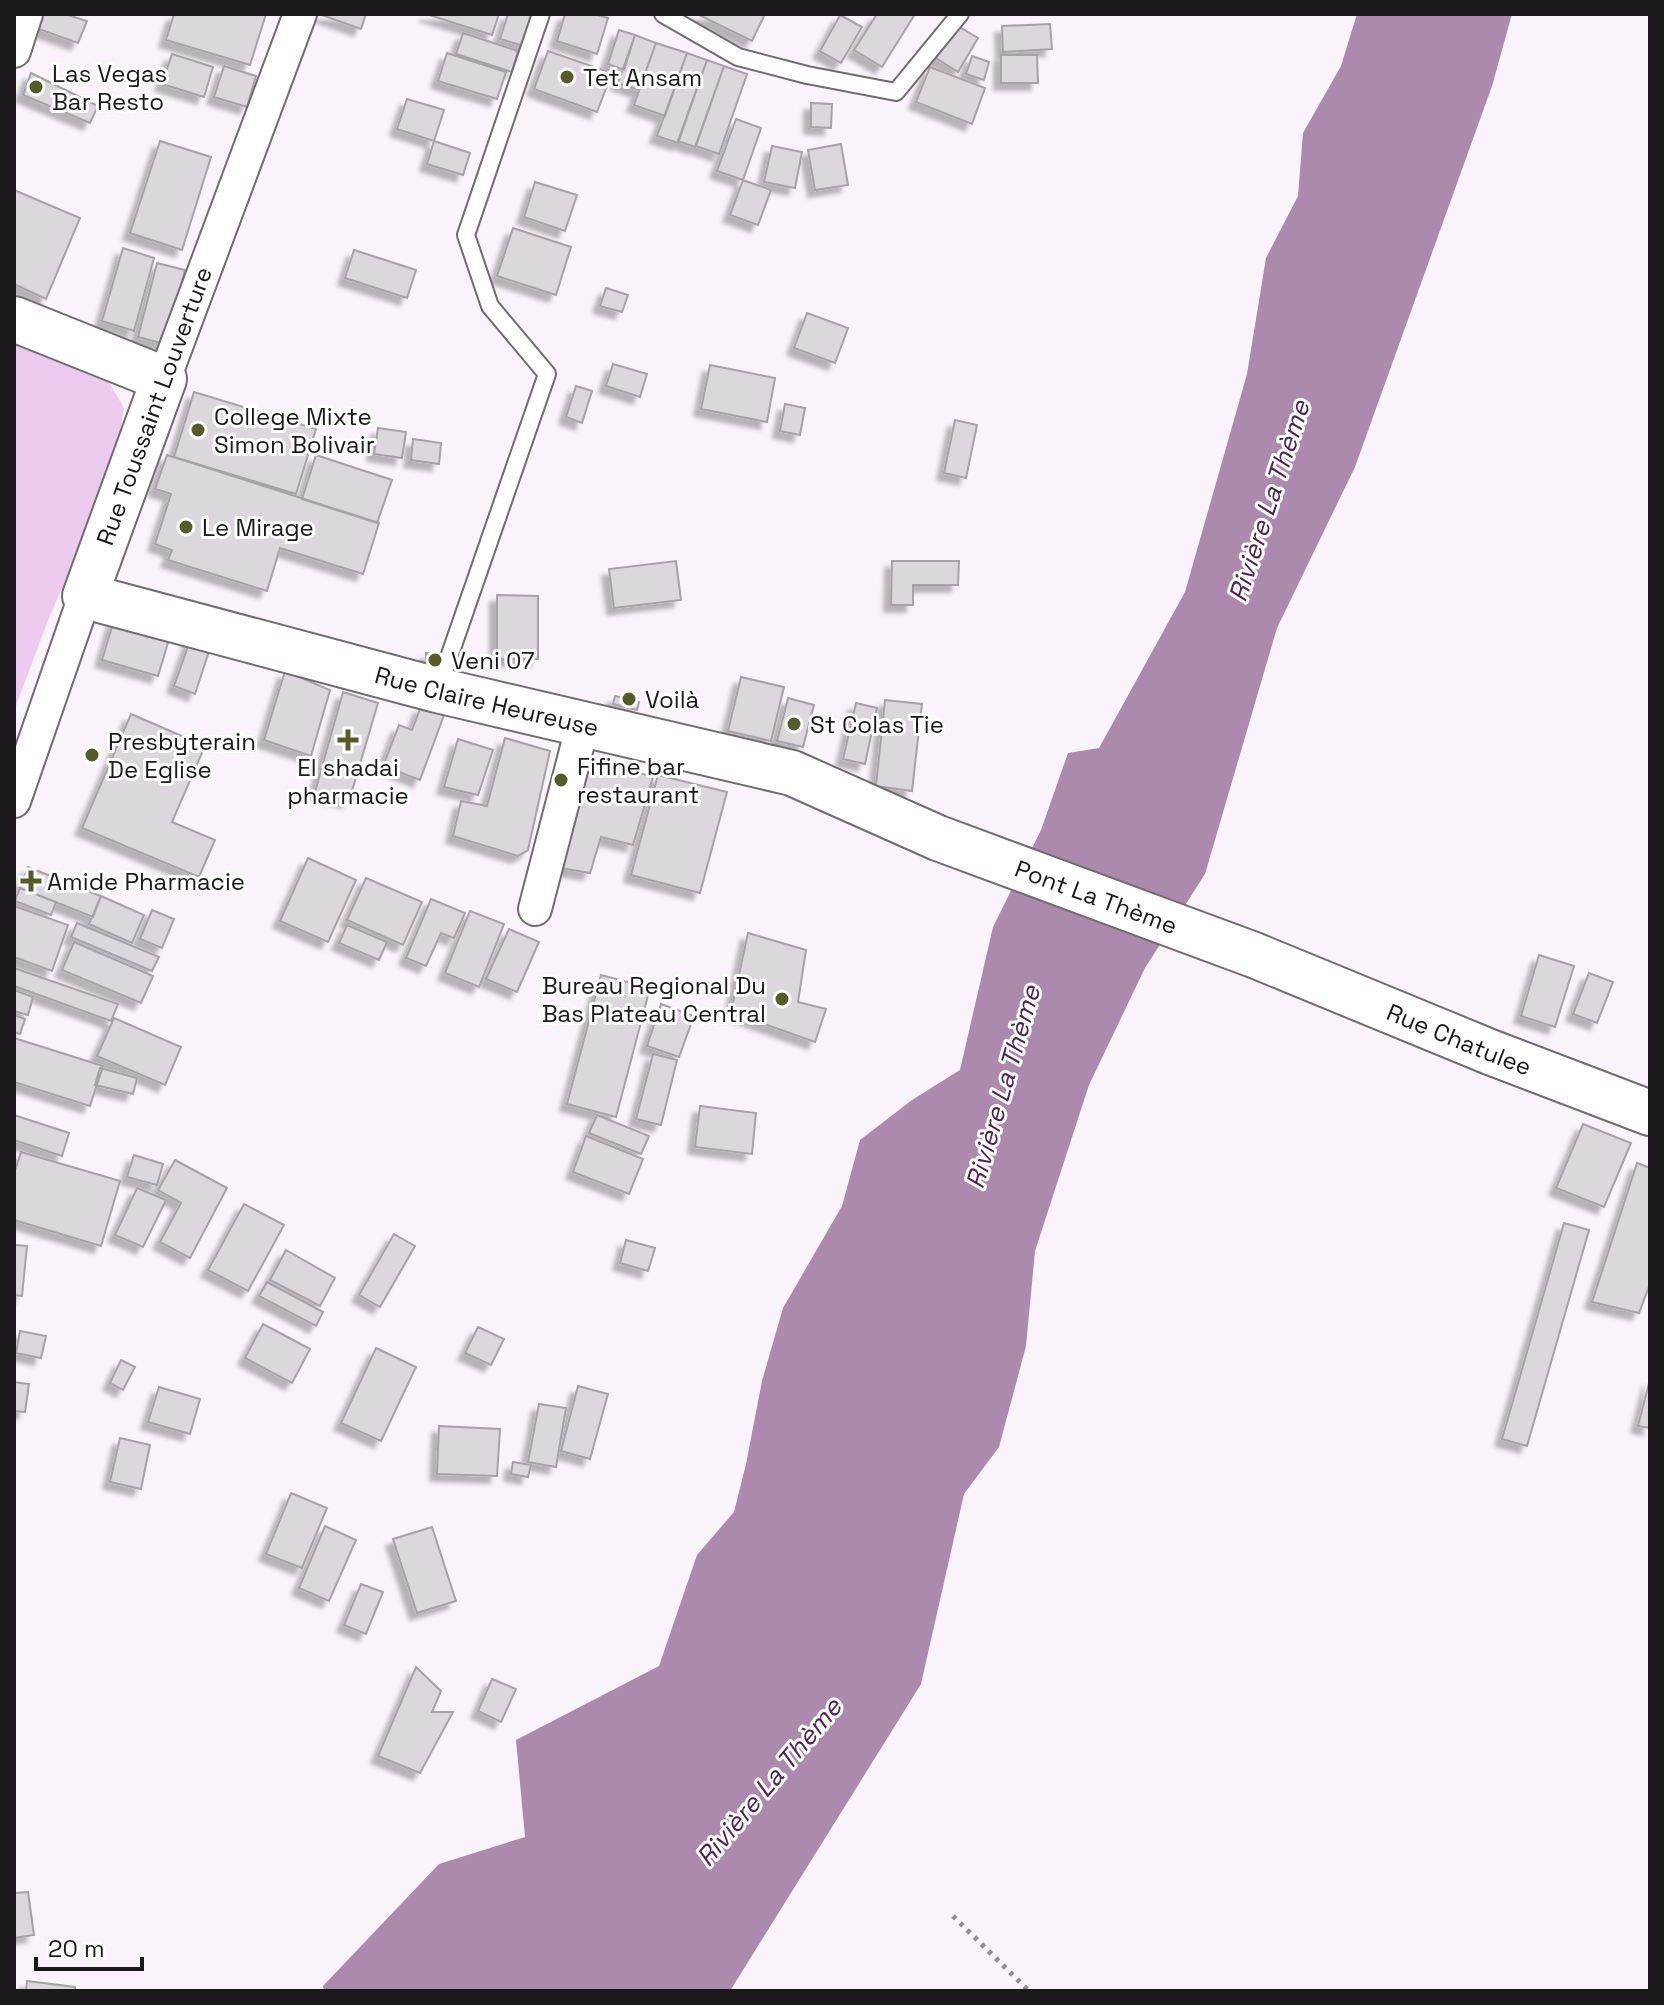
<svg xmlns="http://www.w3.org/2000/svg" width="1664" height="2005" viewBox="0 0 1664 2005" font-family="'Space Grotesk',sans-serif">
<style>
.green{fill:#edcaf0}
.water{fill:#ab8aad}
.building{fill:#dcd6dd;stroke:#a7a1a8;stroke-width:2;filter:url(#shadow)}
.lines{fill:none;stroke-linecap:round;stroke-linejoin:round}
.lane-casing{stroke:#726c72;stroke-width:20}
.street-casing{stroke:#726c72;stroke-width:36}
.secondary-casing{stroke:#726c72;stroke-width:48}
.path{stroke:#928d92;stroke-width:5;stroke-dasharray:4 6;stroke-linecap:butt}
.lane{stroke:#fff;stroke-width:16}
.street{stroke:#fff;stroke-width:32}
.secondary{stroke:#fff;stroke-width:44}
.poi-dot{fill:#565b29;stroke:#fff;stroke-width:3}
.labels{text-anchor:middle;dominant-baseline:central;stroke-width:6;stroke-linejoin:round;paint-order:stroke}
.poi-label{font-size:24px;fill:#1a181a;stroke:#fff;text-anchor:start}
.street-label{font-size:24px;fill:#1a181a;stroke:#fff}
.water-label{font-size:26px;font-style:italic;fill:#4e2352;stroke:#fff}
</style>
<defs>
<filter id="shadow"><feDropShadow dx="-7" dy="7" stdDeviation="2" flood-color="#0004"/></filter>
</defs>
<rect width="100%" height="100%" fill="#faf3fb"/>
<!-- green -->
<path class="green" d="M 14,330 L 97,362 L 124,408 L 115,462 L 47,623 L 14,711 Z"/>
<!-- water -->
<path class="water" d="M 1357,14 L 1512,14 L 1492,86 L 1355,467 L 1277,628 L 1205,874 L 1145,968 L 1089,1085 L 1035,1251 L 1026,1346 L 999,1447 L 964,1494 L 921,1684 L 730,1991 L 324,1991 L 323,1986 L 439,1864 L 525,1837 L 516,1740 L 659,1666 L 697,1555 L 734,1512 L 746,1464 L 762,1381 L 783,1308 L 842,1206 L 860,1140 L 912,1100 L 960,1070 L 993,927 L 1041,830 L 1068,753 L 1099,748 L 1185,592 L 1247,374 L 1266,258 L 1298,196 L 1303,133 L 1341,66 Z"/>
<!-- building -->
<path class="building" d="M 41,14 L 65,14 L 87,21 L 78,43 L 36,28 Z
M 174,14 L 266,14 L 250,65 L 166,40 Z
M 319,14 L 366,14 L 361,29 Z
M 426,14 L 499,14 L 492,35 Z
M 508,14 L 539,14 L 528,47 L 500,39 Z
M 565,14 L 594,14 L 608,18 L 597,54 L 557,41 Z
M 697,14 L 765,14 L 752,41 Z
M 877,14 L 915,14 L 882,67 L 854,50 Z
M 840,15 L 862,27 L 841,63 L 820,51 Z
M 1050,24 L 1052,49 L 1003,52 L 1002,26 Z
M 956,25 L 978,38 L 958,72 L 936,58 Z
M 619,30 L 635,35 L 624,70 L 608,64 Z
M 463,33 L 518,51 L 512,72 L 456,54 Z
M 635,35 L 656,43 L 639,90 L 618,83 Z
M 656,43 L 687,53 L 665,116 L 634,105 Z
M 548,51 L 612,73 L 597,112 L 534,89 Z
M 447,53 L 506,72 L 497,99 L 438,81 Z
M 687,53 L 707,60 L 678,143 L 657,136 Z
M 172,54 L 213,67 L 204,97 L 162,84 Z
M 1001,55 L 1037,55 L 1038,83 L 1001,83 Z
M 972,56 L 989,62 L 984,80 L 966,74 Z
M 707,60 L 724,66 L 695,147 L 678,141 Z
M 224,66 L 256,76 L 247,107 L 214,97 Z
M 724,66 L 747,74 L 719,154 L 696,146 Z
M 930,67 L 985,88 L 972,124 L 916,102 Z
M 31,73 L 98,106 L 90,123 L 23,95 Z
M 407,99 L 444,110 L 434,141 L 397,129 Z
M 811,103 L 832,104 L 831,128 L 811,127 Z
M 736,119 L 761,128 L 743,180 L 717,171 Z
M 160,141 L 211,157 L 182,250 L 130,233 Z
M 434,141 L 470,153 L 463,175 L 427,164 Z
M 841,144 L 848,185 L 815,190 L 808,150 Z
M 772,146 L 802,152 L 795,188 L 764,182 Z
M 743,180 L 771,190 L 758,225 L 730,215 Z
M 535,182 L 577,195 L 565,231 L 524,217 Z
M 14,190 L 80,218 L 46,299 L 14,284 Z
M 513,228 L 571,247 L 556,295 L 497,276 Z
M 123,248 L 154,258 L 134,331 L 102,321 Z
M 354,250 L 416,270 L 407,298 L 345,278 Z
M 157,263 L 185,270 L 165,344 L 138,337 Z
M 606,288 L 628,295 L 622,312 L 600,306 Z
M 807,313 L 848,328 L 835,363 L 794,348 Z
M 613,364 L 647,374 L 640,397 L 606,386 Z
M 710,365 L 775,378 L 767,422 L 701,409 Z
M 576,386 L 592,391 L 582,423 L 566,417 Z
M 194,392 L 316,429 L 296,494 L 174,457 Z
M 785,404 L 805,408 L 800,435 L 780,431 Z
M 955,420 L 977,425 L 966,478 L 944,473 Z
M 378,428 L 406,432 L 402,458 L 374,454 Z
M 413,439 L 441,443 L 439,464 L 411,460 Z
M 167,455 L 379,523 L 363,574 L 280,548 L 267,591 L 168,560 L 172,550 L 155,544 L 171,494 L 155,489 Z
M 316,455 L 392,480 L 377,523 L 302,499 Z
M 676,561 L 681,600 L 614,608 L 609,569 Z
M 892,561 L 959,561 L 958,585 L 913,585 L 913,605 L 891,605 Z
M 497,595 L 538,596 L 538,659 L 497,659 Z
M 114,620 L 170,636 L 158,676 L 102,660 Z
M 191,638 L 211,645 L 195,694 L 174,686 Z
M 426,653 L 442,653 L 442,667 L 426,667 Z
M 285,671 L 330,690 L 311,756 L 264,740 Z
M 741,677 L 784,687 L 771,741 L 728,731 Z
M 343,692 L 378,703 L 349,801 L 315,792 Z
M 615,696 L 639,702 L 637,710 L 613,704 Z
M 788,698 L 814,705 L 803,747 L 777,741 Z
M 885,700 L 922,704 L 912,791 L 876,786 Z
M 856,703 L 877,708 L 865,764 L 843,759 Z
M 421,706 L 444,715 L 420,780 L 383,766 L 399,725 L 412,730 Z
M 131,714 L 205,746 L 172,822 L 215,840 L 199,877 L 82,828 Z
M 505,738 L 550,751 L 528,850 L 518,856 L 453,836 L 461,801 L 487,806 Z
M 458,739 L 493,750 L 478,795 L 444,787 Z
M 591,759 L 653,777 L 633,845 L 601,837 L 590,873 L 561,868 Z
M 658,775 L 727,792 L 700,893 L 631,875 Z
M 308,858 L 356,880 L 328,942 L 280,921 Z
M 28,867 L 101,896 L 93,917 L 20,888 Z
M 366,878 L 422,902 L 403,945 L 347,920 Z
M 20,888 L 56,902 L 51,915 L 15,901 Z
M 101,896 L 144,915 L 132,943 L 89,924 Z
M 431,899 L 465,913 L 454,938 L 441,933 L 426,966 L 406,958 Z
M 14,906 L 68,925 L 52,971 L 14,957 Z
M 152,910 L 174,919 L 162,948 L 140,939 Z
M 470,911 L 504,924 L 479,987 L 445,973 Z
M 77,923 L 159,957 L 152,971 L 71,937 Z
M 347,925 L 387,942 L 379,960 L 339,943 Z
M 509,929 L 539,942 L 517,992 L 486,979 Z
M 748,933 L 806,950 L 798,1002 L 826,1009 L 815,1042 L 731,1012 Z
M 74,942 L 153,976 L 141,1003 L 62,970 Z
M 1539,955 L 1574,966 L 1555,1027 L 1521,1016 Z
M 14,968 L 118,1004 L 111,1021 L 14,986 Z
M 1589,973 L 1613,982 L 1597,1023 L 1573,1014 Z
M 601,975 L 650,988 L 616,1117 L 567,1104 Z
M 14,990 L 33,997 L 28,1015 L 14,1011 Z
M 661,1004 L 694,1016 L 679,1057 L 647,1046 Z
M 14,1015 L 25,1019 L 20,1034 L 14,1032 Z
M 114,1018 L 181,1047 L 165,1085 L 97,1056 Z
M 14,1038 L 103,1066 L 90,1106 L 14,1082 Z
M 653,1054 L 677,1060 L 661,1125 L 636,1119 Z
M 100,1068 L 137,1078 L 133,1094 L 95,1085 Z
M 700,1106 L 756,1113 L 752,1154 L 695,1147 Z
M 14,1115 L 69,1133 L 62,1156 L 14,1140 Z
M 597,1115 L 649,1136 L 641,1154 L 589,1133 Z
M 1583,1124 L 1631,1143 L 1604,1207 L 1556,1188 Z
M 586,1136 L 643,1159 L 629,1194 L 573,1172 Z
M 21,1152 L 120,1181 L 101,1246 L 14,1220 L 14,1174 Z
M 134,1155 L 163,1164 L 157,1185 L 127,1177 Z
M 175,1160 L 227,1188 L 190,1258 L 160,1242 L 181,1203 L 158,1190 Z
M 1637,1163 L 1650,1168 L 1650,1284 L 1639,1313 L 1592,1302 Z
M 137,1188 L 166,1200 L 143,1247 L 115,1235 Z
M 244,1204 L 284,1225 L 248,1291 L 208,1270 Z
M 1564,1223 L 1589,1230 L 1527,1446 L 1502,1439 Z
M 394,1234 L 415,1246 L 380,1307 L 359,1295 Z
M 626,1240 L 655,1248 L 648,1271 L 620,1263 Z
M 14,1245 L 27,1246 L 22,1296 L 14,1295 Z
M 286,1250 L 335,1278 L 320,1306 L 270,1280 Z
M 267,1282 L 323,1312 L 316,1326 L 259,1296 Z
M 263,1324 L 310,1349 L 292,1383 L 245,1358 Z
M 478,1327 L 504,1339 L 491,1365 L 465,1353 Z
M 20,1331 L 46,1336 L 41,1358 L 16,1353 Z
M 376,1348 L 416,1367 L 381,1441 L 341,1423 Z
M 121,1360 L 135,1367 L 123,1390 L 110,1383 Z
M 1650,1379 L 1650,1428 L 1638,1426 Z
M 14,1382 L 29,1384 L 25,1412 L 14,1411 Z
M 578,1386 L 608,1394 L 590,1459 L 561,1451 Z
M 159,1387 L 200,1399 L 190,1434 L 148,1422 Z
M 539,1404 L 566,1408 L 556,1467 L 528,1462 Z
M 439,1426 L 500,1429 L 497,1476 L 437,1474 Z
M 120,1438 L 150,1445 L 141,1489 L 110,1482 Z
M 513,1462 L 531,1465 L 528,1477 L 511,1474 Z
M 291,1493 L 327,1508 L 302,1568 L 266,1554 Z
M 325,1526 L 356,1540 L 329,1601 L 299,1588 Z
M 432,1527 L 456,1601 L 417,1613 L 393,1539 Z
M 361,1584 L 383,1592 L 366,1634 L 344,1625 Z
M 416,1667 L 441,1691 L 432,1712 L 453,1712 L 420,1773 L 378,1756 Z
M 492,1679 L 516,1689 L 501,1722 L 478,1711 Z
M 28,1892 L 34,1935 L 14,1938 L 14,1893 Z
M 27,1981 L 75,1987 L 75,1991 L 26,1991 Z"/>
<g class="lines">
<!-- lane casing -->
<g class="lane-casing">
<path id="lane" d="M 663,14 L 738,57 L 807,75 L 896,92 L 960,14
M 438,689 L 547,374 L 490,306 L 466,235 L 541,14"/>
</g>
<!-- street casing -->
<g class="street-casing">
<path id="street" d="M 14,51 L 26,14
M 164,379 L 300,14
M 14,801 L 85,596
M 535,909 L 583,724"/>
</g>
<!-- secondary casing -->
<g class="secondary-casing">
<g id="secondary">
<path id="s1" d="M 14,319 L 164,379 L 85,596 L 437,690 L 792,773 L 938,838 L 1254,955 L 1490,1052 L 1650,1113"/>
</g>
</g>
<!-- path -->
<path class="path" d="M 953,1916 L 1029,1991"/>
<!-- lane -->
<use href="#lane" class="lane"/>
<!-- street -->
<use href="#street" class="street"/>
<!-- secondary -->
<use href="#secondary" class="secondary"/>
</g>
<!-- markers -->
<g class="poi-dot">
<circle cx="567" cy="77" r="8"/>
<circle cx="36" cy="87" r="8"/>
<circle cx="198" cy="430" r="8"/>
<circle cx="186" cy="527" r="8"/>
<circle cx="435" cy="660" r="8"/>
<circle cx="629" cy="699" r="8"/>
<circle cx="794" cy="724" r="8"/>
<path d="M344 728h8v8h8v8h-8v8h-8v-8h-8v-8h8z"/>
<circle cx="92" cy="755" r="8"/>
<circle cx="561" cy="780" r="8"/>
<path d="M27 869h8v8h8v8h-8v8h-8v-8h-8v-8h8z"/>
<circle cx="782" cy="999" r="8"/>
</g>
<g class="labels">
<!-- poi labels -->
<g class="poi-label">
<text x="52" y="73">Las Vegas<tspan x="52" dy="28">Bar Resto</tspan></text>
<text x="583" y="77">Tet Ansam</text>
<text x="214" y="416">College Mixte<tspan x="214" dy="28">Simon Bolivair</tspan></text>
<text x="202" y="527">Le Mirage</text>
<text x="451" y="660">Veni 07</text>
<text x="645" y="699">Voilà</text>
<text x="810" y="724">St Colas Tie</text>
<text x="108" y="741">Presbyterain<tspan x="108" dy="28">De Eglise</tspan></text>
<text x="577" y="766">Fifine bar<tspan x="577" dy="28">restaurant</tspan></text>
<text x="348" y="767" text-anchor="middle">El shadai<tspan x="348" dy="28">pharmacie</tspan></text>
<text x="47" y="881">Amide Pharmacie</text>
<text x="766" y="985" text-anchor="end">Bureau Regional Du<tspan x="766" dy="28">Bas Plateau Central</tspan></text>
</g>
<!-- street labels -->
<g class="street-label">
<text transform="translate(154 406) rotate(-70)">Rue Toussaint Louverture</text>
<text stroke="none"><textPath href="#s1" startOffset="808">Rue Claire Heureuse</textPath></text>
<text stroke="none"><textPath href="#s1" startOffset="1450">Pont La Thème</textPath></text>
<text stroke="none"><textPath href="#s1" startOffset="1840">Rue Chatulee</textPath></text>
</g>
<!-- water labels -->
<g class="water-label">
<text transform="translate(1269 501) rotate(-72)">Rivière La Thème</text>
<text transform="translate(1003 1087) rotate(-74)">Rivière La Thème</text>
<text transform="translate(769 1782) rotate(-50)">Rivière La Thème</text>
</g>
</g>
<!-- border -->
<rect width="1664" height="2005" fill="none" stroke="#1a181a" stroke-width="32"/>
<!-- scale -->
<path d="M36 1957v12h106v-12" fill="none" stroke="#1a181a" stroke-width="4"/>
<text x="48" y="1957" font-size="24" fill="#1a181a" stroke="#ffffff" stroke-width="6" paint-order="stroke">20 m</text>
</svg>
